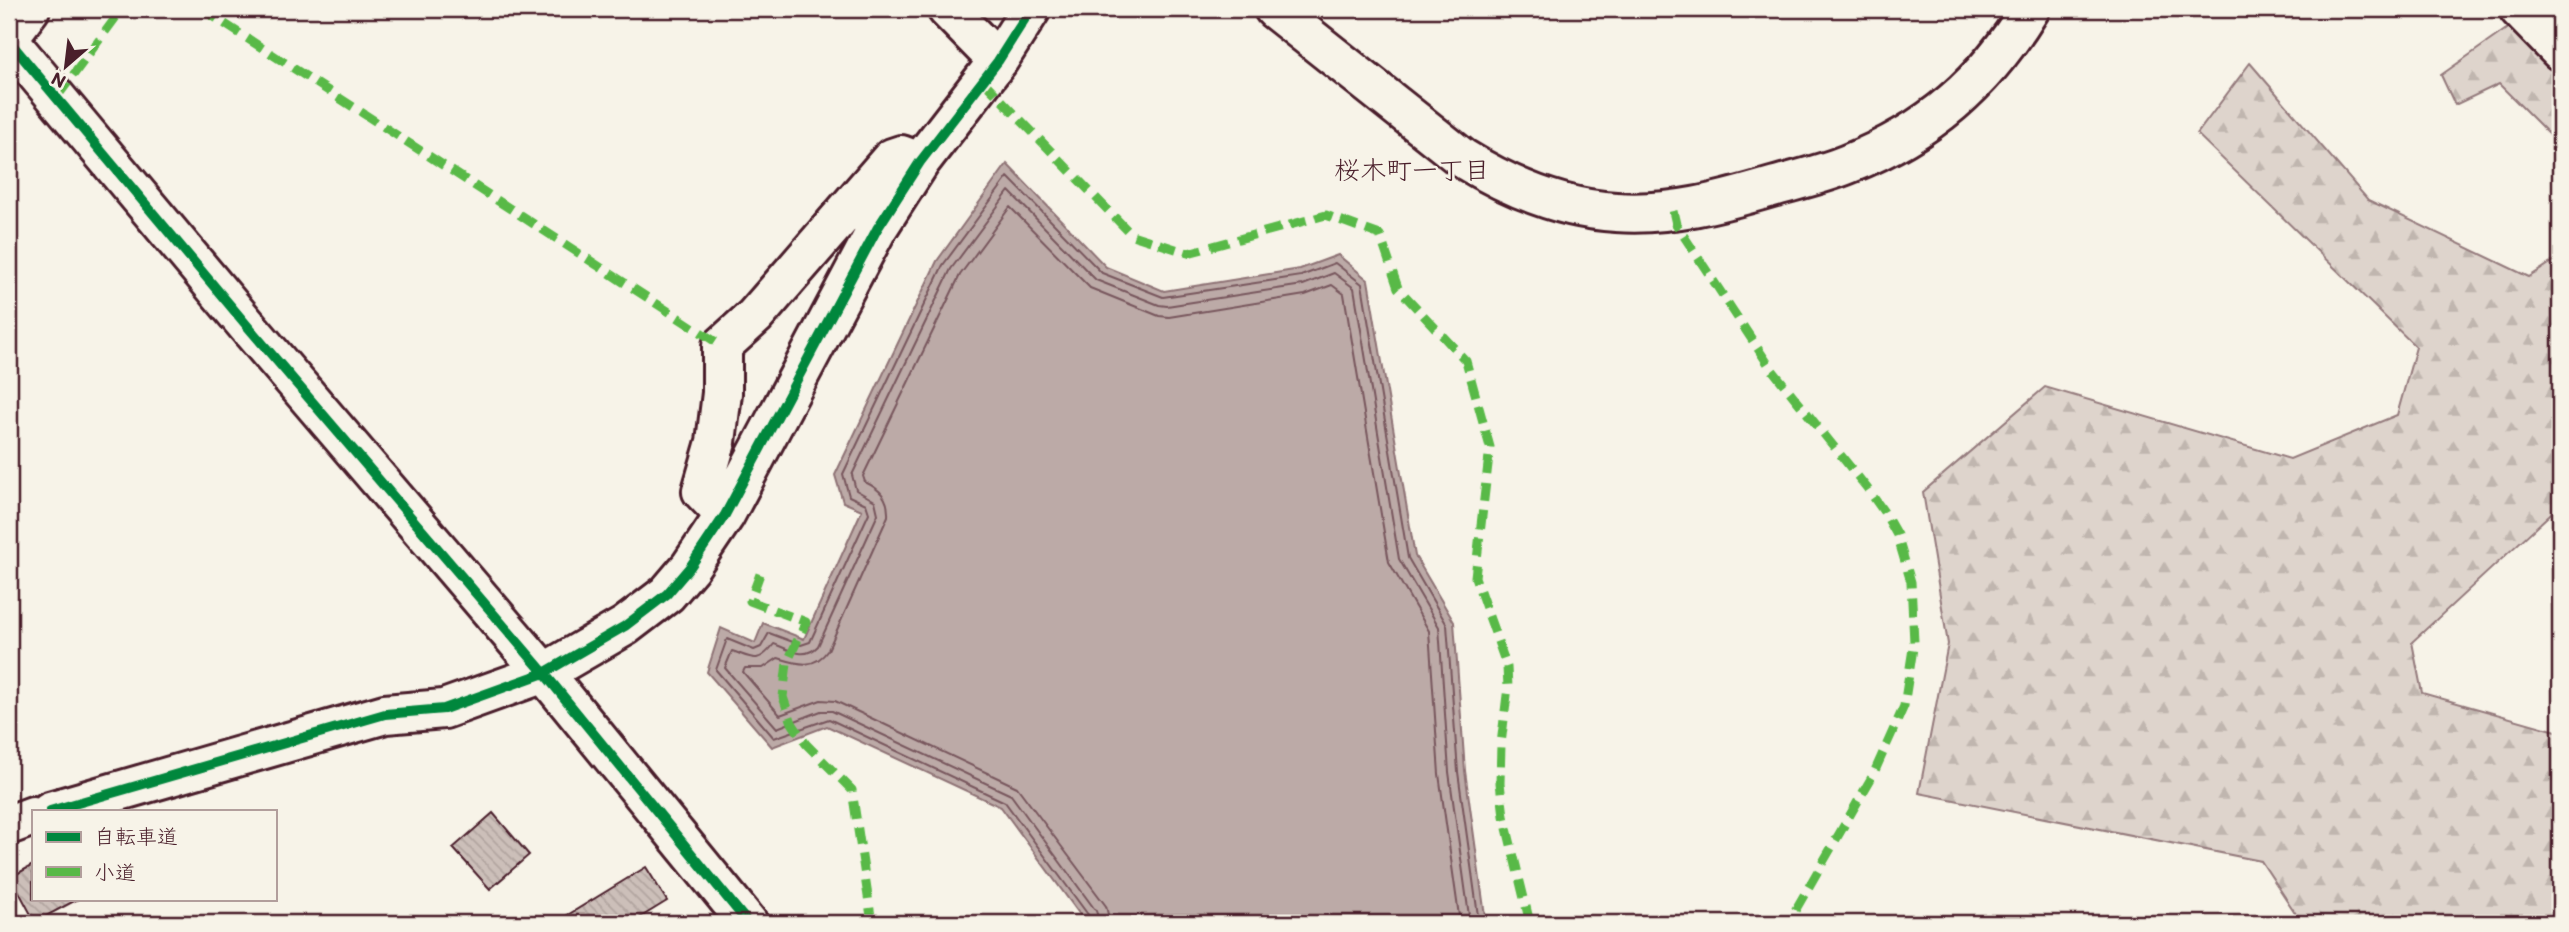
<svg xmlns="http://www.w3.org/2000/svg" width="2569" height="932" viewBox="0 0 2569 932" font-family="Itim,'Klee One',sans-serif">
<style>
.forest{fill:url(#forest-firs);stroke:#947a7c;stroke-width:2}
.water{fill:#bcaaa7;stroke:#8e7275;stroke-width:2}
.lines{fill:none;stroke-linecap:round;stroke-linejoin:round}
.shore{stroke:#78575d;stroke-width:2}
.building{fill:url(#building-back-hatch);stroke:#4a1f2b;stroke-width:2}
.minor-casing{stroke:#4a1f2b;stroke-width:44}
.tertiary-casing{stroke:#4a1f2b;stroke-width:44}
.motorway-casing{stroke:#4a1f2b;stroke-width:44}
.minor{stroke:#f7f3e8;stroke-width:38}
.tertiary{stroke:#f7f3e8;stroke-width:38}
.motorway{stroke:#f7f3e8;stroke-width:38}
.quiet{stroke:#58b947;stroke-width:9;stroke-dasharray:18 9;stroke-linecap:butt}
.cycleway-casing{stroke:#f7f3e8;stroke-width:15}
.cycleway{stroke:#00873e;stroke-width:10}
.labels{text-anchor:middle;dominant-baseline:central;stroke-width:5;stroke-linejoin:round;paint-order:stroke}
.neighbourhood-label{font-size:26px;fill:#4a1f2b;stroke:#f7f3e8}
</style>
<defs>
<pattern id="forest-firs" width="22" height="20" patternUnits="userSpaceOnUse" patternTransform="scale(1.75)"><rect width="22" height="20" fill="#ded4cc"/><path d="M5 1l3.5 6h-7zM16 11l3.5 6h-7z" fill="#c0b6af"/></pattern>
<pattern id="building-back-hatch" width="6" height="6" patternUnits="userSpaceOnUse" patternTransform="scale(1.75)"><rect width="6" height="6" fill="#ccbfb9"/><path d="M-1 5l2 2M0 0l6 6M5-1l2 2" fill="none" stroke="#b1a49f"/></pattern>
</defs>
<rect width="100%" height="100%" fill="#f7f3e8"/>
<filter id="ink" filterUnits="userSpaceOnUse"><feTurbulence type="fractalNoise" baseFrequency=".0143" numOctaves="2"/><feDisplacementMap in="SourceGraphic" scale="14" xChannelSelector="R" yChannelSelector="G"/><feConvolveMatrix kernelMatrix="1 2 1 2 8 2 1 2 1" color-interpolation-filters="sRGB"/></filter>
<g filter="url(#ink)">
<!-- forest -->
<path class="forest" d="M 2512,25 L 2560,74 L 2560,145 L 2499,84 L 2455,105 L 2441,75 Z
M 2250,63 L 2368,200 L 2529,277 L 2560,257 L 2560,505 L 2412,642 L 2422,693 L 2560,732 L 2560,923 L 2302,923 L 2261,861 L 1919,793 L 1948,644 L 1923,492 L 2045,387 L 2290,459 L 2397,415 L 2416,347 L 2197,134 Z"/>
<!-- water -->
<path class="water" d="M 1007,164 L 1106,267 L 1164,291 L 1300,269 L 1338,255 L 1368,280 L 1415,556 L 1454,622 L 1465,771 L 1486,923 L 1086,923 L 1001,807 L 827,726 L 772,747 L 707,672 L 721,628 L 755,643 L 763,623 L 804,639 L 862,510 L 843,502 L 835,475 L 937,261 Z"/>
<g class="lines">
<!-- shore -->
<path class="shore" d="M 1091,923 L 1089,916 L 1005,802 L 829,719 L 774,738 L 716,670 L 727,639 L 754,650 L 761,647 L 769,633 L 801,645 L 810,642 L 869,513 L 866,504 L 849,496 L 843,474 L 943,265 L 1008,177 L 1102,273 L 1163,297 L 1301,276 L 1335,263 L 1362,284 L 1408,558 L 1447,625 L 1458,772 L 1479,923
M 1100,923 L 1096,911 L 1011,795 L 832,711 L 821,711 L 777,728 L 725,668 L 732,651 C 753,658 758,665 774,644 C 789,649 804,661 818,646 L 878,514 L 875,501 L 856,490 L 852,475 L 951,269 L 1009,191 L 1096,280 L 1159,305 L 1167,306 L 1303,285 L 1334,273 L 1354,288 L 1399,559 L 1439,627 L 1449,772 L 1470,923
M 1110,923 L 1106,906 L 1017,787 L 835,701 L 821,700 L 780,715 L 743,672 L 745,668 L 763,668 L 778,658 C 798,664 814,670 828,650 L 888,516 C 889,498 880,489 865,482 L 863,476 L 960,275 L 1010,207 L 1090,288 L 1159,316 L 1169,317 L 1305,295 L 1332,285 L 1344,294 L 1389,562 L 1429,631 L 1439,774 L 1460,923"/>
</g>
<!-- building -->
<path class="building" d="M 493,813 L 529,855 L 490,889 L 453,848 Z
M 33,865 L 33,899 L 78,899 L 35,922 L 11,877 Z
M 646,867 L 667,901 L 631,923 L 560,923 L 558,921 Z"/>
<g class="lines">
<!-- minor casing -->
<g class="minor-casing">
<path id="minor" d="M 947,9 L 998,61
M 1274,9 L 1462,158 C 1509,187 1560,209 1616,212 C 1669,216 1721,202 1772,187 C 1797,180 1824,174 1848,164 C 1929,132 1985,83 2030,9
M 2519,9 L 2560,51
M 725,515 L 702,491 L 716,442 L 722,393 L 722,346 L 755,316 L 892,158 L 901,155 L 920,162
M 544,673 L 748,923
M 50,811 L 385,714 L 444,709 L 544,673 L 625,626 L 667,594 L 690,567 L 725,515 L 877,229 L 920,162 L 998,61 L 1031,9
M 9,825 L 33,816"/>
</g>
<!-- tertiary casing -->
<g class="tertiary-casing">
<path id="tertiary" d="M 9,41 L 249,328 L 544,673"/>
</g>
<!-- motorway casing -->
<g class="motorway-casing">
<path id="motorway" d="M 9,37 L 30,9"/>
</g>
<!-- minor -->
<use href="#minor" class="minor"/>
<!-- tertiary -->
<use href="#tertiary" class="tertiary"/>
<!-- motorway -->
<use href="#motorway" class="motorway"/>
<!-- quiet -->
<path class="quiet" d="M 202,9 L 722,346
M 983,81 L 1132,235 L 1188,253 L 1326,215 L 1380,235 L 1398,288 L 1466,361 L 1490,447 L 1475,577 L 1507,667 L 1508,687 L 1501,744 L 1500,783 L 1504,816 L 1530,923
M 57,97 L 122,9
M 1673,211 L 1676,224 L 1770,367 L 1867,488 L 1884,512 L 1897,535 L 1911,582 L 1914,642 L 1904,706 L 1873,775 L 1788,923
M 760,574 L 750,601 L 806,622 L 787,663 L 783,697 L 792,723 L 806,744 L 852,790 L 872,923"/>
<!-- cycleway casing -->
<g class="cycleway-casing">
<path id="cycleway" d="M 9,41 L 249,328 L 544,673 L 748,923
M 50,811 L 385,714 L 444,709 L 544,673 L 625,626 L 667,594 L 690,567 L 725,515 L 877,229 L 920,162 L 998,61 L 1031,9"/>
</g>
<!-- cycleway -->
<use href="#cycleway" class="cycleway"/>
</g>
</g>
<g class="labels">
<!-- neighbourhood labels -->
<g class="neighbourhood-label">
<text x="1412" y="170">桜木町一丁目</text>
</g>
</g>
<!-- margin -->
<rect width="2569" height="932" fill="none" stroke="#f7f3e8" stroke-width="35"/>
<rect x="18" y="18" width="2534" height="897" fill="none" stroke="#4a1f2b" stroke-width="2.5" filter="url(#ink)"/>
<!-- legend -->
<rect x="32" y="810" width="245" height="91" fill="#f7f3e8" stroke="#b29e9c" stroke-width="2"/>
<rect x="46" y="832" width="35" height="10" fill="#00873e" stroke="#b29e9c" stroke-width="2"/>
<text x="94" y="844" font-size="21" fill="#4a1f2b">自転車道</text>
<rect x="46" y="867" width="35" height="10" fill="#58b947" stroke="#b29e9c" stroke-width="2"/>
<text x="94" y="880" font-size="21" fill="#4a1f2b">小道</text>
<!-- north arrow -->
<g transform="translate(66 66) rotate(208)" stroke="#f7f3e8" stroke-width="5" paint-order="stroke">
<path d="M0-5L12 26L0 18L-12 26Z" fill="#4a1f2b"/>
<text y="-10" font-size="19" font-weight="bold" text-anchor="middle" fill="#4a1f2b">N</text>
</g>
</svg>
